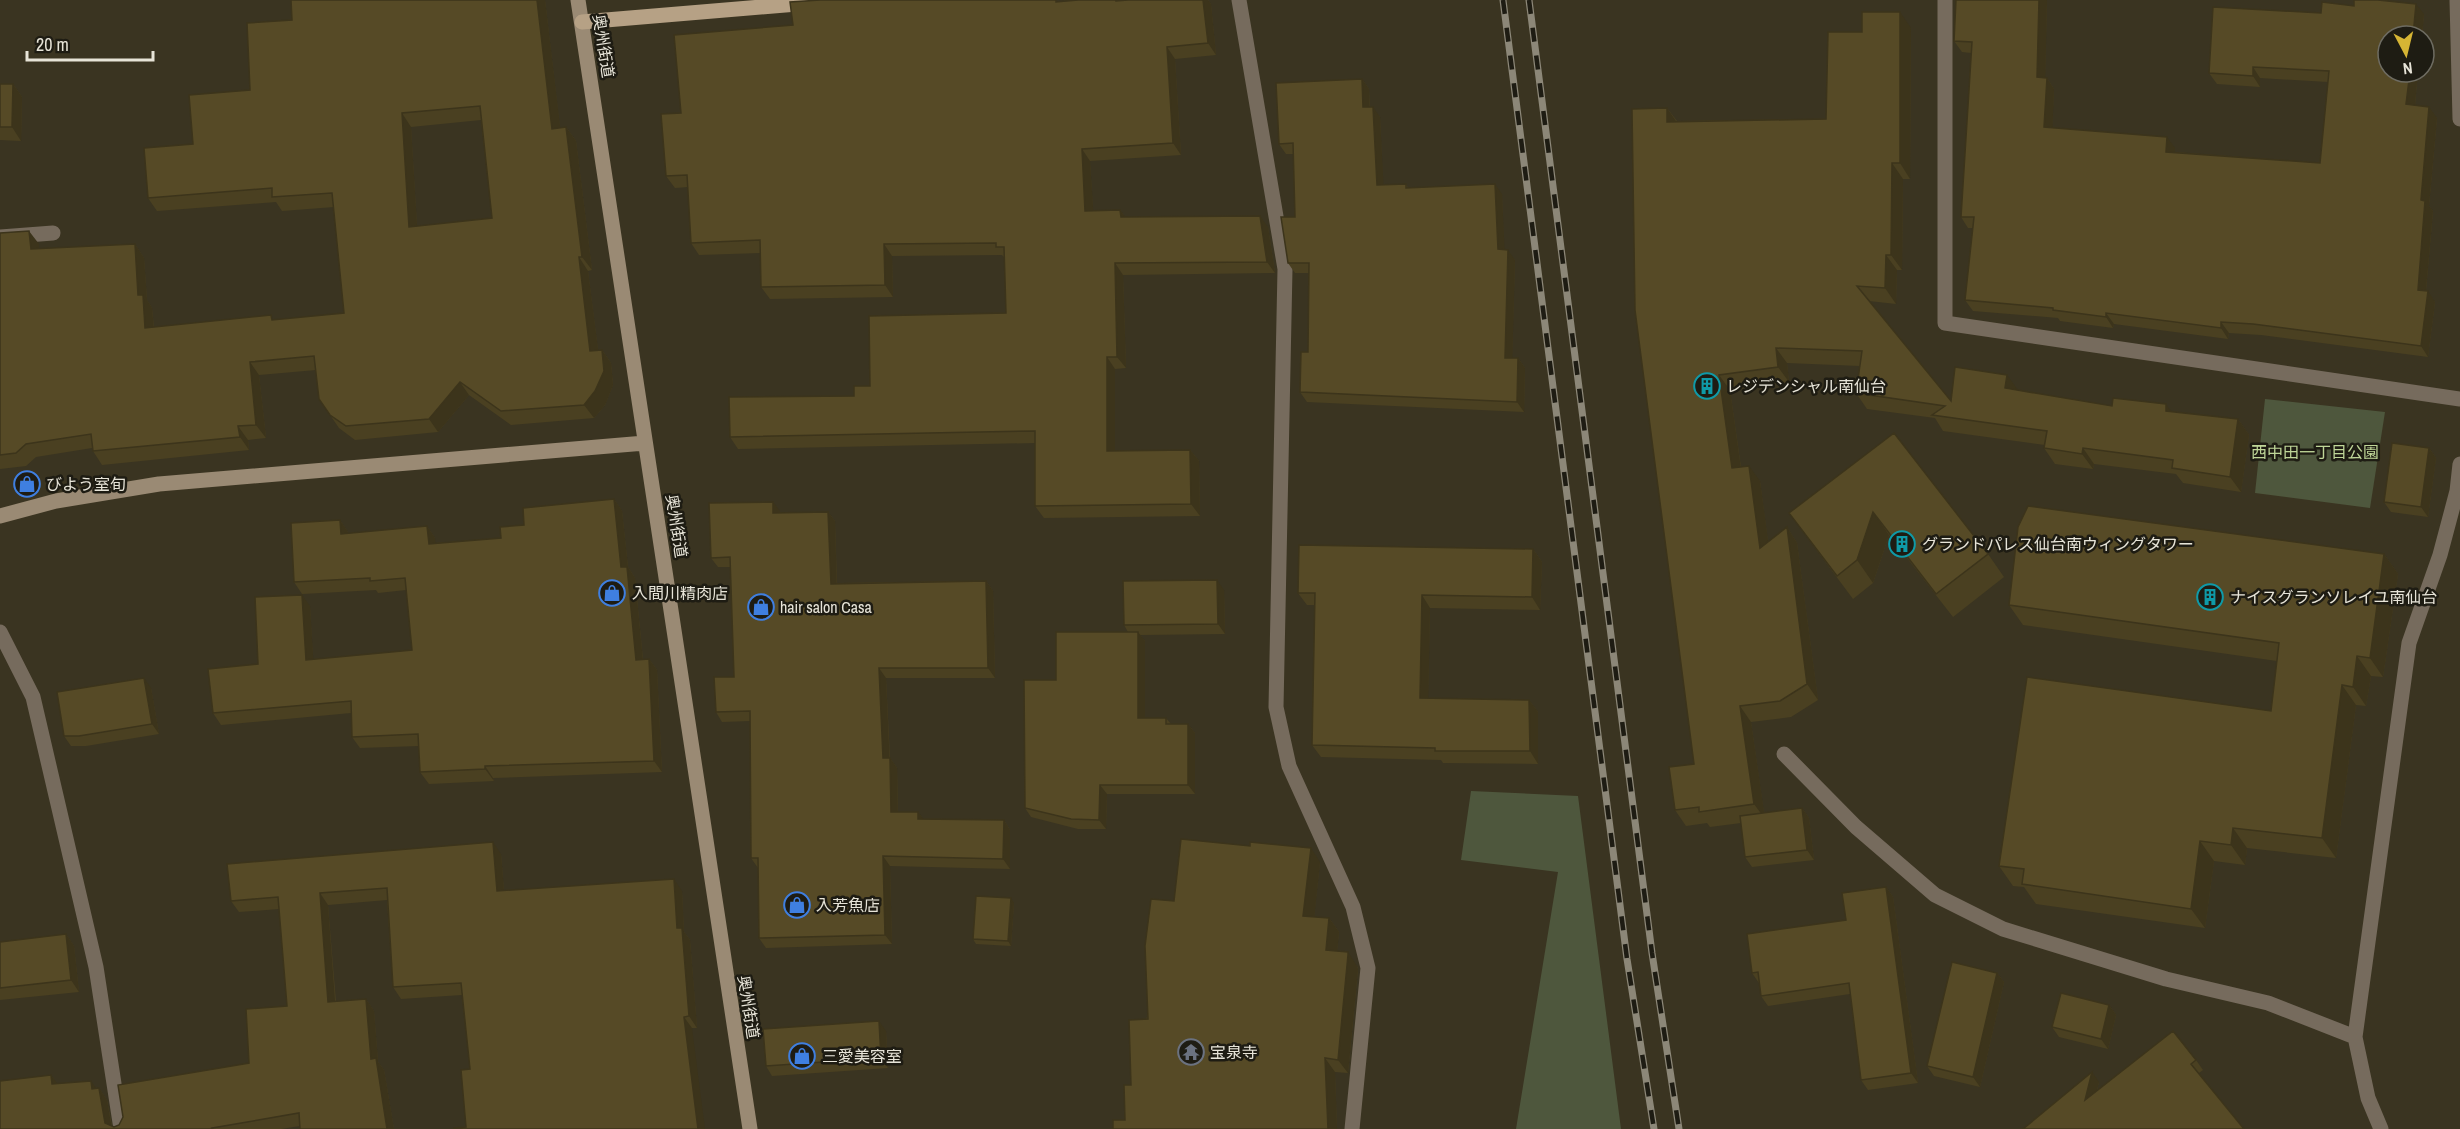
<svg xmlns="http://www.w3.org/2000/svg" width="2460" height="1129" viewBox="0 0 2460 1129" font-family="'Archivo Narrow','Noto Sans JP',sans-serif">
<style>
.green{fill:#4e573d}
.lines{fill:none;stroke-linecap:round;stroke-linejoin:round}
.street{stroke:#766b5d;stroke-width:15}
.secondary{stroke:#9a8a74;stroke-width:15}
.primary{stroke:#b6a185;stroke-width:15}
.rail-casing{stroke:#8c8778;stroke-width:7}
.rail{stroke:#1e1c13;stroke-width:4.5;stroke-dasharray:14;stroke-linecap:butt}
.wall{fill:#4a4021;fill-rule:evenodd}
.shaded-wall{fill:#3c341b}
.building{fill:#564a26;stroke:#3c341b;stroke-width:1.5;fill-rule:evenodd}
.labels{text-anchor:middle;dominant-baseline:central;stroke-width:5;stroke-linejoin:round;paint-order:stroke}
.street-label{font-size:16px;fill:#e7e4d8;stroke:#1e1c13}
.poi-label{font-size:16px;fill:#e7e4d8;stroke:#1e1c13;text-anchor:start}
.park-label{font-size:16px;fill:#bfd698;stroke:#1e1c13}
</style>
<rect width="100%" height="100%" fill="#3a3421"/>
<!-- green -->
<path class="green" d="M 2265,399 L 2385,412 L 2370,508 L 2255,493 Z
M 1471,791 L 1578,796 L 1621,1129 L 1516,1129 L 1558,872 L 1461,860 Z"/>
<g class="lines">
<!-- street -->
<path class="street" d="M 1239,0 L 1285,269 L 1276,707 L 1289,766 L 1353,907 L 1368,968 L 1352,1129
M 1945,0 L 1945,323 L 2460,399
M 2457,0 L 2460,119
M 0,237 L 53,233
M 0,632 L 33,697 L 96,967 L 121,1129
M 1784,754 L 1856,827 L 1935,895 L 2003,929 L 2166,979 L 2268,1003 L 2355,1037
M 2381,1129 L 2368,1098 L 2355,1037 L 2409,643 L 2440,555 L 2457,491 L 2460,464"/>
<!-- secondary -->
<path class="secondary" d="M 578,0 L 750,1129
M 0,516 L 56,501 L 159,484 L 645,443"/>
<!-- primary -->
<path class="primary" d="M 582,22 L 809,3"/>
<!-- rail casing -->
<g class="rail-casing">
<path id="rail" d="M 1503,0 L 1627,959 L 1654,1129
M 1529,0 L 1652,953 L 1679,1129"/>
</g>
<!-- rail -->
<use href="#rail" class="rail"/>
</g>
<!-- wall -->
<path class="wall" d="M 291,0 L 545,0 L 560,128 L 566,127 L 576,141 L 592,270 L 588,271 L 598,350 L 602,350 L 611,363 L 613,385 L 605,405 L 594,418 L 511,425 L 469,395 L 438,432 L 355,440 L 339,428 L 319,399 L 316,370 L 259,375 L 266,438 L 248,440 L 249,450 L 102,465 L 93,451 L 92,448 L 36,457 L 26,466 L 0,469 L 0,233 L 39,244 L 39,249 L 135,244 L 144,258 L 147,300 L 152,308 L 154,327 L 274,320 L 344,313 L 334,207 L 282,211 L 276,202 L 157,211 L 148,198 L 193,144 L 250,90 L 292,20 ZM 481,120 L 492,218 L 417,226 L 411,127 Z
M 1078,0 L 1118,0 L 1118,1 L 1128,0 L 1208,0 L 1211,4 L 1216,55 L 1175,59 L 1181,155 L 1090,161 L 1093,210 L 1120,210 L 1125,217 L 1268,227 L 1275,273 L 1123,275 L 1126,368 L 1115,369 L 1115,451 L 1190,450 L 1199,461 L 1200,516 L 1044,518 L 1035,506 L 1035,443 L 738,449 L 730,437 L 854,396 L 870,386 L 1006,313 L 1005,258 L 1002,255 L 892,256 L 893,297 L 770,299 L 761,287 L 761,253 L 699,255 L 691,243 L 688,187 L 675,188 L 666,176 L 681,113 L 1062,1 Z
M 1956,0 L 2047,0 L 2045,78 L 2047,78 L 2054,89 L 2052,128 L 2175,148 L 2174,152 L 2320,163 L 2328,82 L 2260,78 L 2260,87 L 2217,84 L 2209,73 L 2321,13 L 2424,14 L 2422,36 L 2388,36 L 2388,72 L 2418,72 L 2415,105 L 2437,118 L 2429,206 L 2433,211 L 2426,291 L 2435,302 L 2428,357 L 2261,335 L 2229,333 L 2228,339 L 2114,324 L 2113,328 L 2060,321 L 2058,318 L 1973,311 L 1965,300 L 1973,228 L 1968,228 L 1961,217 L 1971,53 L 1962,52 L 1954,41 Z
M 1911,28 L 1910,179 L 1903,179 L 1902,270 L 1897,270 L 1896,304 L 1869,301 L 1951,401 L 2018,390 L 2112,406 L 2171,412 L 2238,419 L 2249,435 L 2241,492 L 2183,483 L 2176,474 L 2094,464 L 2093,469 L 2055,464 L 2044,448 L 2045,445 L 1943,431 L 1935,418 L 1867,409 L 1856,393 L 1860,366 L 1787,363 L 1789,382 L 1730,390 L 1741,467 L 1760,481 L 1768,542 L 1787,527 L 1797,543 L 1818,700 L 1791,717 L 1751,722 L 1764,813 L 1802,808 L 1809,818 L 1814,860 L 1752,867 L 1745,857 L 1741,823 L 1710,827 L 1707,823 L 1686,826 L 1675,810 L 1694,764 L 1667,108 L 1677,121 L 1826,119 Z
M 1362,79 L 1369,89 L 1370,107 L 1380,117 L 1383,185 L 1406,184 L 1408,188 L 1502,194 L 1504,250 L 1515,260 L 1512,358 L 1518,358 L 1525,368 L 1524,412 L 1307,402 L 1300,392 L 1308,352 L 1309,273 L 1295,273 L 1288,263 L 1295,217 L 1293,154 L 1286,154 L 1279,144 Z
M 0,84 L 13,84 L 22,97 L 21,141 L 0,140 Z
M 1894,433 L 1988,554 L 2004,577 L 1953,617 L 1889,535 L 1873,583 L 1853,599 L 1806,536 L 1789,513 Z
M 2429,448 L 2436,458 L 2428,517 L 2391,512 L 2384,502 Z
M 614,499 L 622,511 L 628,567 L 635,578 L 643,659 L 649,659 L 657,670 L 662,772 L 493,778 L 494,781 L 429,784 L 420,772 L 419,746 L 360,748 L 352,737 L 351,713 L 221,725 L 213,713 L 310,606 L 313,659 L 412,650 L 406,590 L 378,593 L 376,590 L 302,594 L 294,582 L 340,520 L 348,532 L 348,534 L 427,526 L 435,538 L 435,543 L 501,538 L 524,525 Z
M 773,502 L 780,513 L 828,512 L 835,521 L 837,583 L 986,581 L 993,591 L 995,678 L 886,678 L 890,758 L 897,768 L 898,812 L 918,812 L 923,819 L 1004,820 L 1010,830 L 1010,869 L 890,866 L 892,944 L 766,948 L 759,938 L 758,868 L 751,858 L 750,721 L 722,722 L 716,712 L 734,677 L 730,567 L 718,567 L 711,558 Z
M 1533,549 L 1542,562 L 1540,610 L 1430,608 L 1428,698 L 1529,700 L 1538,712 L 1538,764 L 1443,763 L 1441,760 L 1321,757 L 1312,745 L 1315,605 L 1307,605 L 1298,593 Z
M 2384,554 L 2398,574 L 2383,677 L 2371,676 L 2366,706 L 2356,705 L 2336,858 L 2247,848 L 2245,865 L 2214,861 L 2205,928 L 2036,904 L 2024,887 L 2013,886 L 1999,866 L 2271,711 L 2277,661 L 2023,625 L 2009,605 Z
M 1224,590 L 1225,634 L 1140,635 L 1145,641 L 1145,718 L 1166,718 L 1171,724 L 1188,724 L 1195,733 L 1195,794 L 1107,794 L 1106,829 L 1078,829 L 1031,817 L 1025,808 L 1056,680 L 1128,632 L 1124,625 Z
M 151,688 L 159,734 L 86,746 L 71,746 L 64,736 Z
M 501,854 L 504,891 L 682,891 L 684,932 L 690,940 L 697,1028 L 692,1028 L 466,1127 L 470,1069 L 462,995 L 401,999 L 393,987 L 387,900 L 328,905 L 336,1002 L 366,999 L 374,1011 L 378,1062 L 384,1070 L 394,1129 L 300,1129 L 300,1126 L 281,1129 L 0,1129 L 51,1075 L 57,1084 L 99,1088 L 107,1100 L 112,1126 L 114,1127 L 249,1063 L 287,1006 L 279,909 L 239,912 L 231,901 Z
M 1320,862 L 1314,917 L 1329,918 L 1339,932 L 1337,951 L 1357,966 L 1358,969 L 1348,1073 L 1335,1072 L 1337,1129 L 1113,1129 L 1125,1120 L 1131,1085 L 1174,901 Z
M 1886,887 L 1893,897 L 1918,1083 L 1868,1090 L 1861,1080 L 1850,994 L 1768,1006 L 1761,996 L 1759,983 L 1752,973 L 1846,920 Z
M 1014,903 L 1011,946 L 976,944 L 973,939 Z
M 66,934 L 74,946 L 79,992 L 0,1000 L 0,942 Z
M 1997,973 L 2004,982 L 1980,1087 L 1934,1076 L 1927,1066 Z
M 2109,1005 L 2116,1015 L 2108,1049 L 2059,1037 L 2052,1027 Z
M 886,1031 L 888,1068 L 772,1076 L 766,1066 Z
M 2196,1060 L 2203,1070 L 2199,1073 L 2023,1129 L 2099,1082 L 2097,1090 Z"/>
<!-- shaded-wall -->
<path class="shaded-wall" d="M 537,0 L 545,0 L 562,143 L 552,129 Z
M 1203,0 L 1208,0 L 1211,4 L 1216,55 L 1208,43 Z
M 2039,0 L 2047,0 L 2045,88 L 2037,77 Z
M 2416,4 L 2424,14 L 2422,36 L 2413,36 Z
M 1900,12 L 1911,28 L 1910,179 L 1900,163 Z
M 1167,47 L 1175,59 L 1181,155 L 1173,143 Z
M 2253,67 L 2260,78 L 2260,87 L 2253,76 Z
M 2410,72 L 2418,72 L 2414,115 L 2406,104 Z
M 2047,78 L 2054,89 L 2052,138 L 2044,127 Z
M 1362,79 L 1369,89 L 1370,117 L 1363,107 Z
M 13,84 L 22,97 L 21,141 L 12,127 Z
M 1373,107 L 1380,117 L 1384,195 L 1377,185 Z
M 2429,107 L 2437,118 L 2429,206 L 2433,211 L 2425,301 L 2418,290 L 2421,200 Z
M 1667,108 L 1678,124 L 1667,122 Z
M 402,113 L 411,127 L 418,241 L 409,227 Z
M 566,127 L 576,141 L 592,270 L 582,257 Z
M 2167,137 L 2175,148 L 2174,162 L 2166,152 Z
M 1082,149 L 1090,161 L 1094,222 L 1085,211 Z
M 1892,163 L 1903,179 L 1902,270 L 1891,255 Z
M 1495,184 L 1502,194 L 1505,259 L 1498,249 Z
M 1120,210 L 1129,222 L 1121,217 Z
M 1260,216 L 1268,227 L 1275,273 L 1267,262 Z
M 29,231 L 39,244 L 40,263 L 31,249 Z
M 135,244 L 144,258 L 147,300 L 152,308 L 155,341 L 145,328 L 138,295 Z
M 884,244 L 892,256 L 893,297 L 885,285 Z
M 1508,250 L 1515,260 L 1512,368 L 1505,358 Z
M 1886,255 L 1897,270 L 1896,304 L 1885,288 Z
M 579,257 L 588,271 L 600,365 L 590,351 Z
M 1115,263 L 1123,275 L 1126,368 L 1117,357 Z
M 2428,291 L 2435,302 L 2428,357 L 2421,346 Z
M 2106,313 L 2114,324 L 2113,328 L 2106,317 Z
M 2221,322 L 2229,333 L 2228,339 L 2221,328 Z
M 1776,348 L 1787,363 L 1789,382 L 1778,367 Z
M 602,350 L 611,363 L 613,385 L 605,405 L 594,418 L 584,405 Z
M 1107,357 L 1115,369 L 1115,462 L 1107,451 Z
M 1518,358 L 1525,368 L 1524,412 L 1517,402 Z
M 250,362 L 259,375 L 266,438 L 256,425 Z
M 1719,375 L 1730,390 L 1743,483 L 1732,468 Z
M 2007,375 L 2018,390 L 2005,388 Z
M 460,382 L 469,395 L 438,432 L 429,419 Z
M 2166,404 L 2177,420 L 2166,411 Z
M 2238,419 L 2249,435 L 2241,492 L 2230,477 Z
M 238,426 L 248,440 L 249,450 L 240,437 Z
M 2083,448 L 2094,464 L 2093,469 L 2082,454 Z
M 2429,448 L 2436,458 L 2428,517 L 2421,507 Z
M 1190,450 L 1199,461 L 1200,516 L 1191,504 Z
M 1749,466 L 1760,481 L 1771,563 L 1760,548 Z
M 614,499 L 622,511 L 628,567 L 635,578 L 644,671 L 636,660 L 621,567 Z
M 773,502 L 780,511 L 780,523 L 773,513 Z
M 828,512 L 835,521 L 837,593 L 831,584 Z
M 1873,512 L 1889,535 L 1873,583 L 1857,560 Z
M 340,520 L 348,532 L 349,546 L 341,534 Z
M 427,526 L 435,538 L 437,555 L 429,544 Z
M 1787,527 L 1797,543 L 1818,700 L 1807,684 Z
M 1533,549 L 1542,562 L 1540,610 L 1532,597 Z
M 2384,554 L 2398,574 L 2383,677 L 2370,658 Z
M 1217,580 L 1224,590 L 1225,634 L 1218,624 Z
M 986,581 L 993,591 L 995,678 L 988,668 Z
M 302,595 L 310,606 L 314,671 L 306,660 Z
M 1422,595 L 1430,608 L 1428,710 L 1420,698 Z
M 1138,632 L 1145,641 L 1145,727 L 1138,718 Z
M 2357,656 L 2371,676 L 2366,706 L 2353,687 Z
M 649,659 L 657,670 L 662,772 L 654,761 Z
M 879,668 L 886,678 L 890,768 L 883,758 Z
M 144,678 L 151,688 L 159,734 L 152,724 Z
M 2342,685 L 2356,705 L 2336,858 L 2322,838 Z
M 1529,700 L 1538,712 L 1538,764 L 1530,751 Z
M 1740,706 L 1751,722 L 1765,819 L 1754,804 Z
M 1188,724 L 1195,733 L 1195,794 L 1188,785 Z
M 890,758 L 897,768 L 898,821 L 891,812 Z
M 485,766 L 493,778 L 494,781 L 485,769 Z
M 1100,785 L 1107,794 L 1106,829 L 1099,820 Z
M 1802,808 L 1809,818 L 1814,860 L 1807,850 Z
M 918,812 L 925,821 L 918,819 Z
M 1004,820 L 1010,830 L 1010,869 L 1003,859 Z
M 2233,828 L 2247,848 L 2245,865 L 2231,845 Z
M 2200,841 L 2214,861 L 2205,928 L 2191,909 Z
M 493,842 L 501,854 L 505,903 L 497,891 Z
M 1311,848 L 1320,862 L 1313,929 L 1303,916 Z
M 883,856 L 890,866 L 892,944 L 885,935 Z
M 674,879 L 682,891 L 684,932 L 690,940 L 697,1028 L 689,1016 L 677,928 Z
M 1886,887 L 1893,897 L 1918,1083 L 1911,1073 Z
M 320,893 L 328,905 L 336,1014 L 328,1002 Z
M 1011,898 L 1014,903 L 1011,946 L 1008,941 Z
M 1329,918 L 1339,932 L 1336,963 L 1326,950 Z
M 66,934 L 74,946 L 79,992 L 71,980 Z
M 1348,952 L 1357,966 L 1358,969 L 1348,1073 L 1338,1060 Z
M 1997,973 L 2004,982 L 1980,1087 L 1973,1077 Z
M 366,999 L 374,1011 L 378,1062 L 384,1070 L 394,1129 L 387,1129 L 371,1059 Z
M 2109,1005 L 2116,1015 L 2108,1049 L 2101,1039 Z
M 684,1017 L 692,1028 L 705,1129 L 698,1129 Z
M 879,1021 L 886,1031 L 888,1068 L 881,1058 Z
M 1325,1058 L 1335,1072 L 1337,1129 L 1328,1129 Z
M 2092,1072 L 2099,1082 L 2092,1110 L 2085,1100 Z
M 51,1075 L 59,1086 L 52,1084 Z
M 91,1081 L 99,1092 L 99,1088 L 107,1100 L 112,1129 L 105,1123 L 92,1089 Z"/>
<!-- building -->
<path class="building" d="M 291,0 L 537,0 L 552,129 L 566,127 L 582,257 L 579,257 L 590,351 L 602,350 L 604,371 L 595,391 L 584,405 L 501,411 L 460,382 L 429,419 L 346,426 L 330,415 L 319,399 L 314,356 L 250,362 L 256,425 L 238,426 L 240,437 L 93,451 L 91,434 L 26,444 L 16,453 L 0,455 L 0,233 L 29,231 L 31,249 L 135,244 L 138,295 L 143,295 L 145,328 L 271,315 L 272,320 L 344,313 L 332,193 L 272,197 L 272,188 L 148,198 L 144,148 L 193,144 L 189,95 L 250,90 L 247,23 L 292,20 ZM 480,106 L 492,218 L 409,227 L 402,113 Z
M 820,0 L 1056,0 L 1056,2 L 1078,0 L 1116,0 L 1116,1 L 1128,0 L 1203,0 L 1208,43 L 1167,47 L 1173,143 L 1082,149 L 1085,211 L 1120,210 L 1121,217 L 1260,216 L 1267,262 L 1115,263 L 1117,357 L 1107,357 L 1107,451 L 1190,450 L 1191,504 L 1035,506 L 1035,431 L 730,437 L 729,397 L 854,396 L 854,386 L 870,386 L 869,316 L 1006,313 L 1004,247 L 996,247 L 996,243 L 884,244 L 885,285 L 761,287 L 760,240 L 691,243 L 687,175 L 666,176 L 661,114 L 681,113 L 674,35 L 793,25 L 790,2 Z
M 1956,0 L 2039,0 L 2037,77 L 2047,78 L 2044,127 L 2167,137 L 2166,152 L 2320,163 L 2329,71 L 2253,67 L 2253,76 L 2209,73 L 2213,7 L 2321,13 L 2322,2 L 2354,6 L 2354,0 L 2378,0 L 2416,4 L 2413,36 L 2388,36 L 2388,72 L 2410,72 L 2406,104 L 2429,107 L 2421,200 L 2425,201 L 2418,290 L 2428,291 L 2421,346 L 2253,324 L 2221,322 L 2221,328 L 2106,313 L 2106,317 L 2053,310 L 2053,308 L 1965,300 L 1974,217 L 1961,217 L 1972,42 L 1954,41 Z
M 1862,12 L 1900,12 L 1900,163 L 1892,163 L 1891,255 L 1886,255 L 1885,288 L 1857,286 L 1951,401 L 1955,367 L 2007,375 L 2005,388 L 2112,406 L 2113,398 L 2166,404 L 2166,411 L 2238,419 L 2230,477 L 2172,468 L 2173,460 L 2083,448 L 2082,454 L 2044,448 L 2047,431 L 1932,415 L 1945,406 L 1856,393 L 1862,351 L 1776,348 L 1778,367 L 1719,375 L 1732,468 L 1749,466 L 1760,548 L 1787,527 L 1807,684 L 1780,701 L 1740,706 L 1754,804 L 1699,812 L 1699,807 L 1675,810 L 1669,767 L 1694,764 L 1635,310 L 1632,109 L 1667,108 L 1667,122 L 1826,119 L 1828,32 L 1862,32 Z
M 1362,79 L 1363,107 L 1373,107 L 1377,185 L 1406,184 L 1406,188 L 1495,184 L 1498,249 L 1508,250 L 1505,358 L 1518,358 L 1517,402 L 1300,392 L 1301,352 L 1308,352 L 1309,263 L 1288,263 L 1281,217 L 1295,217 L 1293,143 L 1279,144 L 1276,83 Z
M 0,84 L 13,84 L 12,127 L 0,127 Z
M 1894,433 L 1988,554 L 1936,594 L 1873,512 L 1857,560 L 1837,576 L 1789,513 Z
M 2392,443 L 2429,448 L 2421,507 L 2384,502 Z
M 614,499 L 621,567 L 627,567 L 636,660 L 649,659 L 654,761 L 485,766 L 485,769 L 420,772 L 418,734 L 352,737 L 351,701 L 213,713 L 208,669 L 258,664 L 255,597 L 302,595 L 306,660 L 412,650 L 405,578 L 370,581 L 370,578 L 294,582 L 291,523 L 340,520 L 341,534 L 427,526 L 429,544 L 501,538 L 500,527 L 524,525 L 523,508 Z
M 773,502 L 773,513 L 828,512 L 831,584 L 986,581 L 988,668 L 879,668 L 883,758 L 890,758 L 891,812 L 918,812 L 918,819 L 1004,820 L 1003,859 L 883,856 L 885,935 L 759,938 L 758,858 L 751,858 L 750,711 L 716,712 L 714,677 L 734,677 L 730,557 L 711,558 L 709,503 Z
M 2028,506 L 2384,554 L 2370,658 L 2357,656 L 2353,687 L 2342,685 L 2322,838 L 2233,828 L 2231,845 L 2200,841 L 2191,909 L 2022,884 L 2024,869 L 1999,866 L 2027,677 L 2271,711 L 2279,643 L 2009,605 L 2018,527 Z
M 1299,545 L 1533,549 L 1532,597 L 1422,595 L 1420,698 L 1529,700 L 1530,751 L 1435,751 L 1435,748 L 1312,745 L 1315,593 L 1298,593 Z
M 1217,580 L 1218,624 L 1124,625 L 1123,581 Z
M 1056,632 L 1138,632 L 1138,718 L 1166,718 L 1166,724 L 1188,724 L 1188,785 L 1100,785 L 1099,820 L 1071,819 L 1025,808 L 1024,680 L 1056,680 Z
M 144,678 L 152,724 L 79,736 L 64,736 L 57,692 Z
M 1802,808 L 1807,850 L 1745,857 L 1740,816 Z
M 1181,839 L 1250,846 L 1250,842 L 1311,848 L 1303,916 L 1329,918 L 1326,950 L 1348,952 L 1348,955 L 1338,1060 L 1325,1058 L 1328,1129 L 1113,1129 L 1113,1120 L 1125,1120 L 1124,1085 L 1131,1085 L 1129,1020 L 1148,1019 L 1145,946 L 1151,899 L 1174,901 Z
M 493,842 L 497,891 L 674,879 L 677,928 L 682,928 L 689,1016 L 684,1017 L 698,1129 L 454,1129 L 454,1128 L 466,1127 L 461,1070 L 470,1069 L 461,983 L 393,987 L 387,888 L 320,893 L 328,1002 L 366,999 L 371,1059 L 376,1058 L 387,1129 L 300,1129 L 299,1113 L 212,1128 L 213,1129 L 0,1129 L 0,1081 L 51,1075 L 52,1084 L 91,1081 L 92,1089 L 99,1088 L 105,1123 L 114,1127 L 119,1125 L 123,1117 L 118,1085 L 249,1063 L 246,1009 L 287,1006 L 278,897 L 231,901 L 227,864 Z
M 1886,887 L 1911,1073 L 1861,1080 L 1849,983 L 1761,996 L 1758,972 L 1752,973 L 1747,934 L 1846,920 L 1842,893 Z
M 976,896 L 1011,898 L 1008,941 L 973,939 Z
M 66,934 L 71,980 L 0,988 L 0,942 Z
M 1952,962 L 1997,973 L 1973,1077 L 1927,1066 Z
M 2061,993 L 2109,1005 L 2101,1039 L 2052,1027 Z
M 879,1021 L 881,1058 L 766,1066 L 763,1029 Z
M 2173,1031 L 2196,1060 L 2191,1064 L 2244,1129 L 2023,1129 L 2092,1072 L 2085,1100 Z"/>
<!-- icons -->
<defs>
<g id="building-ring" transform="scale(1.35)"><circle r="9.5" fill="#1e1c13" stroke="#0f9aa8" stroke-width="1.5"/><path d="M-4-6H4V6H1V3H-1V6H-4ZM-2.5-4.3h1.7v1.8h-1.7ZM.8-4.3h1.7v1.8H.8ZM-2.5-1h1.7V.8h-1.7ZM.8-1h1.7V.8H.8Z" fill="#0f9aa8"/></g>
<g id="shop-ring" transform="scale(1.35)"><circle r="9.5" fill="#1e1c13" stroke="#3f7fe0" stroke-width="1.5"/><path d="M-5-2.5h2.3a2.7 3.5 0 0 1 5.4 0H5L5.5 6h-11ZM-1.5-2.5h3a1.5 2.3 0 0 0-3 0Z" fill="#3f7fe0"/></g>
<g id="temple-ring" transform="scale(1.35)"><circle r="9.5" fill="#1e1c13" stroke="#6b7280" stroke-width="1.5"/><path d="M0-6L5-2H3V0L6.5 2.5H4V6H1.5V3h-3V6H-4V2.5H-6.5L-3 0V-2H-5Z" fill="#6b7280"/></g>
</defs>
<g fill-rule="evenodd">
<use href="#building-ring" x="1707" y="386"/>
<use href="#shop-ring" x="27" y="484"/>
<use href="#building-ring" x="1902" y="544"/>
<use href="#shop-ring" x="612" y="593"/>
<use href="#building-ring" x="2210" y="597"/>
<use href="#shop-ring" x="761" y="607"/>
<use href="#shop-ring" x="797" y="905"/>
<use href="#temple-ring" x="1191" y="1052"/>
<use href="#shop-ring" x="802" y="1056"/>
</g>
<g class="labels">
<!-- street labels -->
<g class="street-label">
<text transform="translate(604 46) rotate(81)">奥州街道</text>
<text transform="translate(677 526) rotate(81)">奥州街道</text>
<text transform="translate(749 1007) rotate(81)">奥州街道</text>
</g>
<!-- poi labels -->
<g class="poi-label">
<text x="1726" y="386">レジデンシャル南仙台</text>
<text x="46" y="484">びよう室旬</text>
<text x="1922" y="544">グランドパレス仙台南ウィングタワー</text>
<text x="632" y="593">入間川精肉店</text>
<text x="2230" y="597">ナイスグランソレイユ南仙台</text>
<text x="780" y="607">hair salon Casa</text>
<text x="816" y="905">入芳魚店</text>
<text x="1210" y="1052">宝泉寺</text>
<text x="822" y="1056">三愛美容室</text>
</g>
<!-- park labels -->
<g class="park-label">
<text x="2315" y="452">西中田一丁目公園</text>
</g>
</g>
<!-- north arrow -->
<g transform="translate(2406 54) rotate(173)"><circle r="28" fill="#1e1c13" stroke="#6e6c62" stroke-width="1.5"/>
<path d="M0-4.5L10 22L0 15L-10 22Z" fill="#d6b534"/>
<text y="-9" font-size="16" font-weight="bold" text-anchor="middle" fill="#e7e4d8">N</text>
</g>
<!-- scale -->
<path d="M27 51v9h126v-9" fill="none" stroke="#e7e4d8" stroke-width="3"/>
<text x="36" y="51" font-size="18" fill="#e7e4d8" stroke="#1e1c13" stroke-width="4.5" paint-order="stroke">20 m</text>
</svg>
